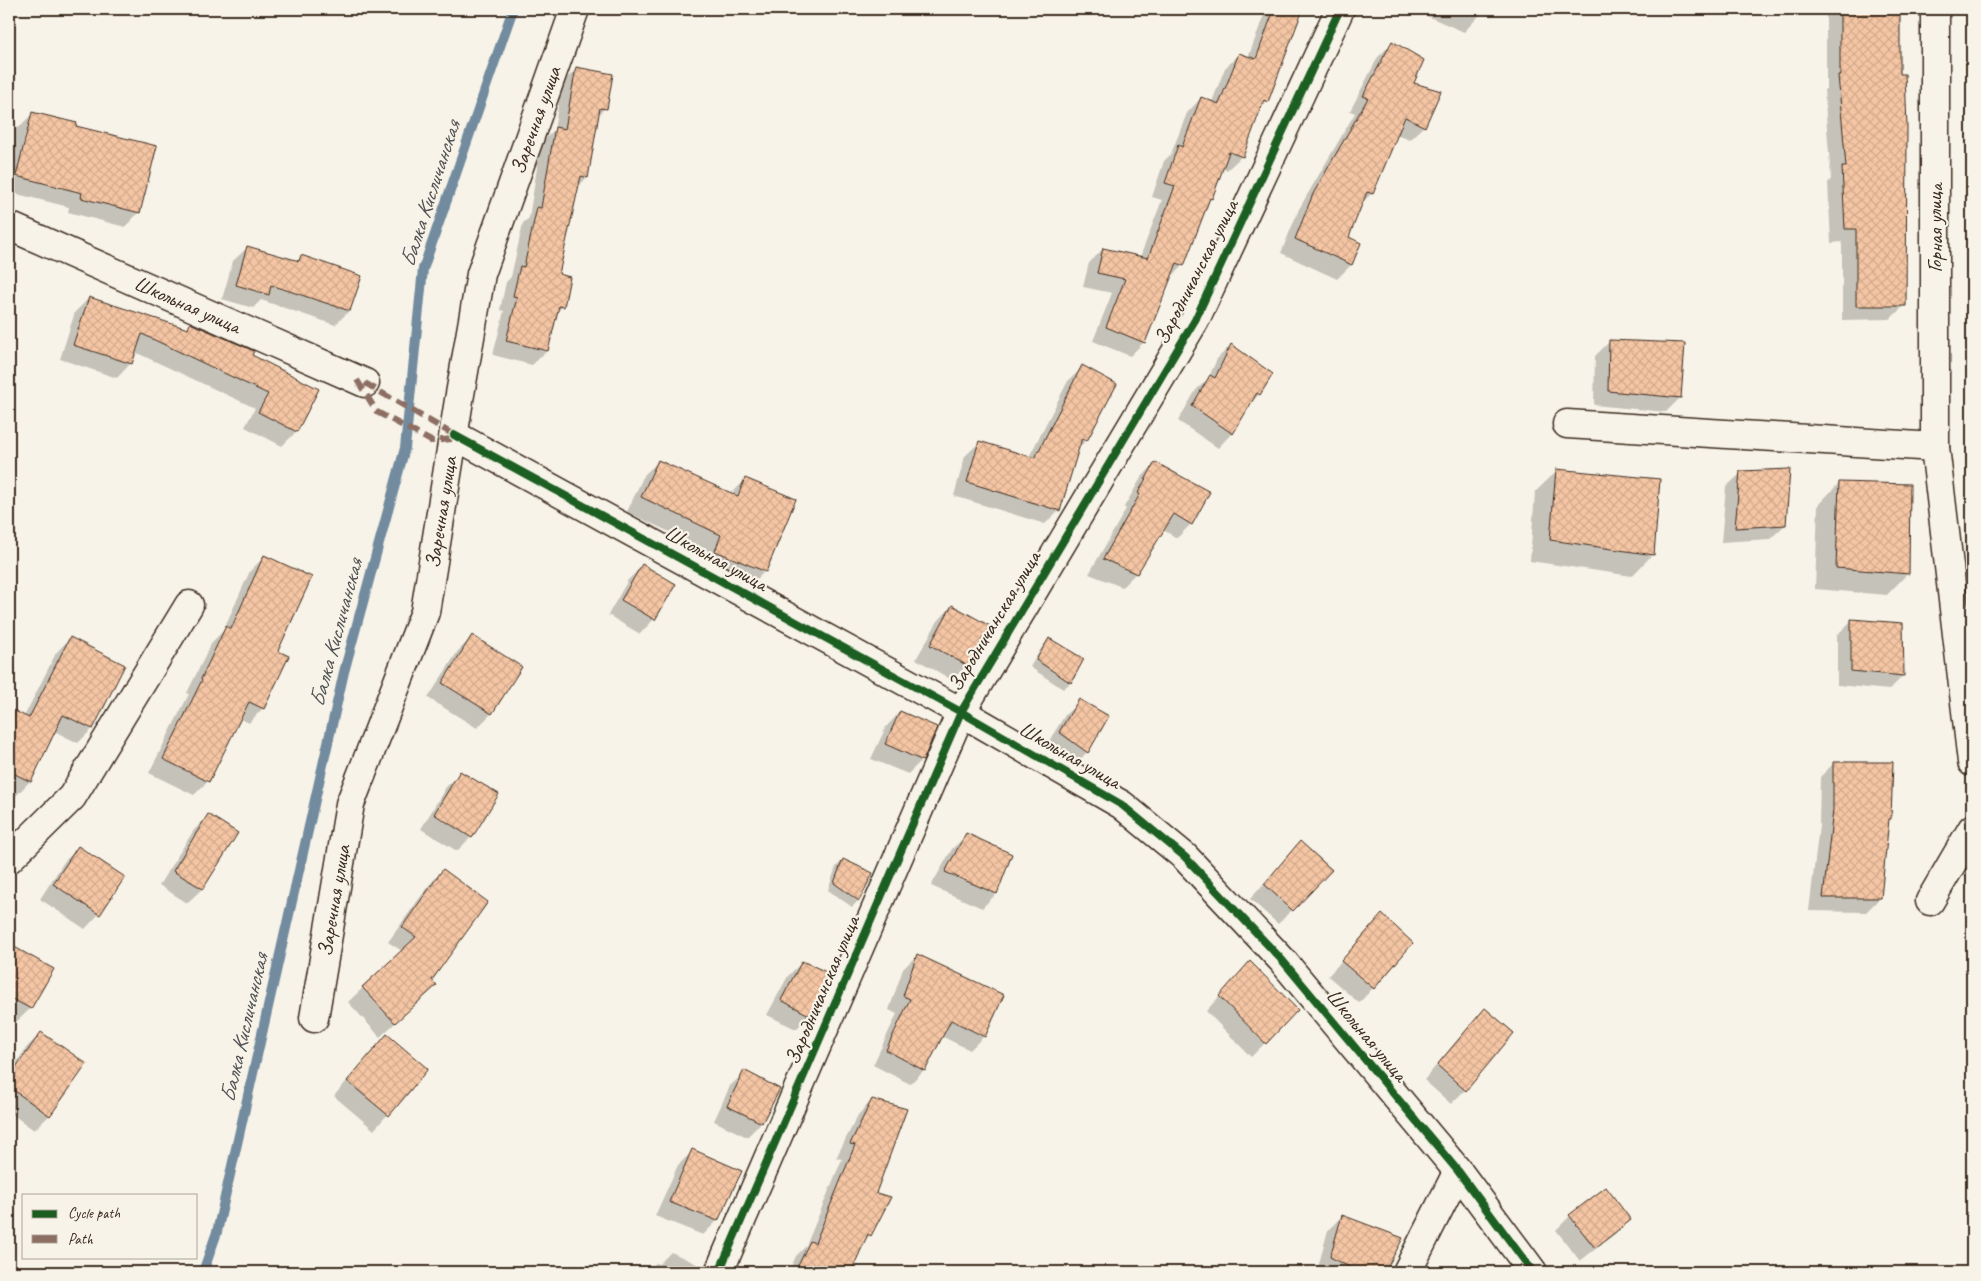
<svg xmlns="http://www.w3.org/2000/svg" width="1981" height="1281" viewBox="0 0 1981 1281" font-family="Caveat,sans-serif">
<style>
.shadow{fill:#0003}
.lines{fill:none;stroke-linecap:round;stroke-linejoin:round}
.stream{stroke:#728b9f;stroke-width:10}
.building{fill:url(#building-cross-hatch);stroke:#3b2a1e}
.street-casing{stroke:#3b2a1e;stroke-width:31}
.street{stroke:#f7f3e8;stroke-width:28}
.quiet{stroke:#8d6e63;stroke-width:6;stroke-dasharray:12 6;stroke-linecap:butt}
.cycleway-casing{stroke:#f7f3e8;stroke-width:11}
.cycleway{stroke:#1b5e20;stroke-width:8}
.labels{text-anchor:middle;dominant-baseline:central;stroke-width:4.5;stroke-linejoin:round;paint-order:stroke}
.street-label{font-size:21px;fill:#3b2a1e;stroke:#f7f3e8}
.water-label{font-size:22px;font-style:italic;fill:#525254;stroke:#f7f3e8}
</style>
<defs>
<pattern id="building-cross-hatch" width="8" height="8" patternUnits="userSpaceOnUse" patternTransform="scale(1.25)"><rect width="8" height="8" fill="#f5c6a4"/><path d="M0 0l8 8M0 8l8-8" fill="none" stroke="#d3aa8d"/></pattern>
</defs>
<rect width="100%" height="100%" fill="#f7f3e8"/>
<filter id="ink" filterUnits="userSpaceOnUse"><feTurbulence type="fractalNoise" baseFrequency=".02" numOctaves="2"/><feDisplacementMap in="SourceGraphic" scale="10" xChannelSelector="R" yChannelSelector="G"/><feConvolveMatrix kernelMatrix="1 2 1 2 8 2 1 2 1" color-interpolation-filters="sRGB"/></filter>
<g filter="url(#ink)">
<!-- shadow -->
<path class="shadow" d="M 1268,9 L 1302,9 L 1267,101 L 1259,109 L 1242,156 L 1227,170 L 1222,168 L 1211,198 L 1206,203 L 1183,265 L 1169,279 L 1144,342 L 1130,356 L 1093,341 L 1112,293 L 1083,287 L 1089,263 L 1103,249 L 1140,257 L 1162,200 L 1152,197 L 1164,161 L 1171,154 L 1187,113 L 1201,98 L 1212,102 L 1225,68 L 1240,54 L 1248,58 L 1265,12 Z
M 1411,9 L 1483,9 L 1478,17 L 1464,32 Z
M 1826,9 L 1899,9 L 1905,305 L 1890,319 L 1842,320 L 1842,242 L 1831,243 L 1828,183 L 1831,179 L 1824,90 L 1826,89 Z
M 1392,43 L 1412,84 L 1424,126 L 1409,140 L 1396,134 L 1372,193 L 1361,204 L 1347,238 L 1351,265 L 1337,279 L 1281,253 L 1299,209 L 1355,113 L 1350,111 L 1378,57 Z
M 576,69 L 605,108 L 597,116 L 587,177 L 578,187 L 557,275 L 563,306 L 556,313 L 547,351 L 532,365 L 493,355 L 504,311 L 500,310 L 506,282 L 511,277 L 523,223 L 529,218 L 541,143 L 554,130 L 562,83 Z
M 33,113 L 139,212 L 125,227 L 68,212 L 69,207 L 9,192 L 9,125 L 18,128 Z
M 248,247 L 296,262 L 302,257 L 349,311 L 335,325 L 261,300 L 253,308 L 222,299 L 233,261 Z
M 89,298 L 185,330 L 191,325 L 251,355 L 296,432 L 282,446 L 245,427 L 255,408 L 135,352 L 131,363 L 117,378 L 60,359 L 75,312 Z
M 1609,342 L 1680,398 L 1666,412 L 1594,405 L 1595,356 Z
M 1231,345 L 1259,394 L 1250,404 L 1232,433 L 1218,448 L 1178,421 L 1196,390 L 1208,379 L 1217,359 Z
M 1083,367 L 1086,440 L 1078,449 L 1059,510 L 1045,524 L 954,496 L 965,456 L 980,442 L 1029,457 L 1068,381 Z
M 659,461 L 731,494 L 746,479 L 794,499 L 764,572 L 750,586 L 701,566 L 708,550 L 627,512 L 644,475 Z
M 1155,463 L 1191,524 L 1177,538 L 1163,530 L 1136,573 L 1122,587 L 1089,574 L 1126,509 L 1124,507 L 1141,478 Z
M 1557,471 L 1653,554 L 1632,576 L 1530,561 L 1535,492 Z
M 1741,473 L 1785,525 L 1770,539 L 1721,542 L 1726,487 Z
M 1839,483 L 1908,573 L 1887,595 L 1815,589 L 1818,505 Z
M 264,557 L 276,652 L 263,708 L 249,723 L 239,718 L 208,781 L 194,795 L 149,773 L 189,694 L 187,693 L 212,642 L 223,631 L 250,571 Z
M 642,566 L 654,619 L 640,634 L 608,615 L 628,580 Z
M 952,606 L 988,627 L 967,665 L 952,680 L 916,659 L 938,621 Z
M 1852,620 L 1903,676 L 1889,690 L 1837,685 L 1837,635 Z
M 472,637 L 520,667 L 491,714 L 477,728 L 428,698 L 458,651 Z
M 70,638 L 123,665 L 92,729 L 78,743 L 54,731 L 30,781 L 16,796 L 9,792 L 9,709 L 24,717 L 56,653 Z
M 1049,640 L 1082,660 L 1070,683 L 1063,689 L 1030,667 L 1042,647 Z
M 1080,701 L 1087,752 L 1073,767 L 1046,746 L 1065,715 Z
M 900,712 L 922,760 L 908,774 L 871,759 L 886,727 Z
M 1834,763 L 1890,819 L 1887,821 L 1880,898 L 1866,912 L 1809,911 L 1819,826 L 1820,777 Z
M 461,773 L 471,837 L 457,851 L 421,829 L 446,787 Z
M 208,816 L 236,833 L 202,889 L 187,903 L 159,885 L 194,830 Z
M 967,835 L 1010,854 L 996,894 L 982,908 L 931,886 L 952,849 Z
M 1300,843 L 1292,910 L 1278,924 L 1250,899 Z
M 78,848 L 99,914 L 85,929 L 40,899 L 64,862 Z
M 843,860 L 871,874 L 858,901 L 852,907 L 828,890 L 836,867 Z
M 443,871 L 431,980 L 421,999 L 380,1037 L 348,1002 L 402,951 L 388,942 L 429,885 Z
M 1382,916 L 1373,988 L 1359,1003 L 1328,976 Z
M 12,947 L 52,970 L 30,1009 L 15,1023 L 9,1019 L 9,950 Z
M 917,955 L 984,1036 L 970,1050 L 941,1036 L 924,1070 L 910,1084 L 873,1065 L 897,1014 L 889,1010 L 903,969 Z
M 802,962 L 810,1015 L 796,1029 L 767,1015 L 788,976 Z
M 1250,963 L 1265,1043 L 1251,1057 L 1206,1011 Z
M 1485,1009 L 1465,1090 L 1451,1104 L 1424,1080 L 1471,1024 Z
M 41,1033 L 85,1065 L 49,1116 L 34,1130 L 9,1112 L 9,1073 L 27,1047 Z
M 373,1050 L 427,1069 L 374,1130 L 334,1096 Z
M 745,1072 L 778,1089 L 761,1123 L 747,1137 L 714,1121 L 730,1086 Z
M 872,1100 L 874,1194 L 870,1235 L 864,1241 L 850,1272 L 789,1272 L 796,1256 L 806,1246 L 842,1159 L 836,1158 L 858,1115 Z
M 693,1151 L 717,1221 L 703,1235 L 655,1216 L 678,1165 Z
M 1605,1189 L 1630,1220 L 1615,1234 L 1580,1261 L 1556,1230 L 1570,1216 Z
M 1342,1216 L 1401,1239 L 1384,1272 L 1317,1271 L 1328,1230 Z
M 671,1252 L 697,1264 L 694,1272 L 646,1272 L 656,1263 L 659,1264 Z"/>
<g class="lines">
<!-- stream -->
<path class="stream" d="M 203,1272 L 217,1232 L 344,672 L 405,448 L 423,269 L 513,9"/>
</g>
<!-- building -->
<path class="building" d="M 1274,9 L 1303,9 L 1268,102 L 1264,100 L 1243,157 L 1229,152 L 1212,199 L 1210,198 L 1184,266 L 1177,263 L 1145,343 L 1106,327 L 1125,279 L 1097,273 L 1103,248 L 1148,258 L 1175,186 L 1165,183 L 1178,145 L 1182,147 L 1201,97 L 1219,104 L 1239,53 L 1256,59 Z
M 1840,9 L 1900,9 L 1900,74 L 1905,74 L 1907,128 L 1906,306 L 1856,306 L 1856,229 L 1845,229 L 1842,167 L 1846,167 L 1838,75 L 1840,75 Z
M 1392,41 L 1424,60 L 1414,83 L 1441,91 L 1425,127 L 1405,117 L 1373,194 L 1367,192 L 1349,237 L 1361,243 L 1352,265 L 1295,239 L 1313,194 L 1368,98 L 1363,96 Z
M 576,67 L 613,74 L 607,109 L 600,108 L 588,178 L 581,176 L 559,274 L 570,277 L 564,307 L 559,306 L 548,351 L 506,341 L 517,297 L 513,296 L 520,266 L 524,267 L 537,207 L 541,208 L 555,127 L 565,129 Z
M 32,112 L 77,123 L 76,126 L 157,146 L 140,213 L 81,198 L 82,193 L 16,176 Z
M 247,246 L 299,261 L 301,255 L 362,276 L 350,311 L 271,285 L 269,295 L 236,285 Z
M 89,297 L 188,329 L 190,323 L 254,351 L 252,355 L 319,389 L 297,432 L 258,412 L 268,394 L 142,334 L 132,364 L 73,345 Z
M 1609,340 L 1685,343 L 1681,398 L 1608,391 Z
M 1231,344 L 1273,374 L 1260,395 L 1257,393 L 1233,434 L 1192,406 L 1210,375 L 1215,378 Z
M 1082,365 L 1117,384 L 1087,441 L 1082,438 L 1060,511 L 967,482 L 979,441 L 1035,458 Z
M 658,460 L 738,496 L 745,478 L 796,499 L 766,572 L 715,551 L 721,535 L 641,497 Z
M 1155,462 L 1210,492 L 1192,525 L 1174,514 L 1137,574 L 1103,559 L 1140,494 L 1138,493 Z
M 1556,469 L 1660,479 L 1654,555 L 1550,540 Z
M 1790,469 L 1786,525 L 1735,528 L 1740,471 Z
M 1839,482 L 1910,484 L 1909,574 L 1836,568 Z
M 264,555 L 312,577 L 278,651 L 289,656 L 264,709 L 249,702 L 209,782 L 163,759 L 202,680 L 201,679 L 226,626 L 231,629 Z
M 642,564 L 676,584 L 655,620 L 621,600 Z
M 952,605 L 990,626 L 968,666 L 930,645 Z
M 1851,619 L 1903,623 L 1904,676 L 1851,671 Z
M 472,635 L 522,667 L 492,714 L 442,683 Z
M 70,637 L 125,665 L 93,729 L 63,715 L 31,782 L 9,771 L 9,708 L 29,718 Z
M 1049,638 L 1084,659 L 1071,683 L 1036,660 Z
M 1079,699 L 1109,716 L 1088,753 L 1059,732 Z
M 900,711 L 937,727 L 923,761 L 885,744 Z
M 1833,762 L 1893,762 L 1891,819 L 1889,819 L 1881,898 L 1823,898 L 1833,810 Z
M 460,771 L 499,794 L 472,838 L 434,814 Z
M 208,814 L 238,833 L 203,889 L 173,871 Z
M 966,833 L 1012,854 L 997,894 L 945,872 Z
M 1300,841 L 1332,870 L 1293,911 L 1264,884 Z
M 78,846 L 125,877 L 100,915 L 53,884 Z
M 843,859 L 873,873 L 859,901 L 834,883 Z
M 443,869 L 488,902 L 432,980 L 437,985 L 395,1023 L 362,987 L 416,937 L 402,927 Z
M 1382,914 L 1413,943 L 1374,989 L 1341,961 Z
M 9,944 L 54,969 L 31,1009 L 9,997 Z
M 917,954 L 1004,995 L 985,1037 L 951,1020 L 925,1071 L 886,1050 L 910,999 L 903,996 Z
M 802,961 L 831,974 L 811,1016 L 781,1000 Z
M 1250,961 L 1298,1010 L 1266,1044 L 1219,996 Z
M 1485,1008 L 1514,1033 L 1466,1091 L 1437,1065 Z
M 41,1032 L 87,1064 L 50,1116 L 9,1087 L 9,1077 Z
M 387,1034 L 428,1069 L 389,1116 L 347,1081 Z
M 744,1070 L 780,1089 L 762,1123 L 727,1106 Z
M 872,1099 L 907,1109 L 876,1193 L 891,1197 L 871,1236 L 868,1234 L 851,1272 L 795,1272 L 810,1241 L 815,1243 L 855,1145 L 850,1144 Z
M 692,1149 L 742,1171 L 718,1221 L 669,1202 Z
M 1606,1187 L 1631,1220 L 1595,1248 L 1569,1215 Z
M 1342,1215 L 1403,1238 L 1385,1272 L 1359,1272 L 1330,1257 Z"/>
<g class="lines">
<!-- street casing -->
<g class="street-casing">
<g id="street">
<path d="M 1935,9 L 1935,447 L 1972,762"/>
<path id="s1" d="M 9,226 L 365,383"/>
<path d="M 1567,424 L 1935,447"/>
<path d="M 454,435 L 961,712 L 1122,805 L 1185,857 L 1282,960 L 1458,1171 L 1533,1272"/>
<path d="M 9,859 L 72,797 L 189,605"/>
<path d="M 1930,901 L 1972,829"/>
<path id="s2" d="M 314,1018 L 350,804 L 425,612 L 459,400 L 481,274 L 575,9"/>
<path d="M 719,1272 L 961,712 L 1195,320 L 1340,9"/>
<path d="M 1407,1272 L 1458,1171"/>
</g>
</g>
<!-- street -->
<use href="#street" class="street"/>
<!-- quiet -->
<path class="quiet" d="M 357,380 L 377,412 L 431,441 L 453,439
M 365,383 L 454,435"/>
<!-- cycleway casing -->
<g class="cycleway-casing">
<path id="cycleway" d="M 454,435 L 961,712 L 1122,805 L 1185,857 L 1282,960 L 1458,1171 L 1533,1272
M 719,1272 L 961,712 L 1195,320 L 1340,9"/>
</g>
<!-- cycleway -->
<use href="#cycleway" class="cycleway"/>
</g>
</g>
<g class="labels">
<!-- street labels -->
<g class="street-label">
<text stroke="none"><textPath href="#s2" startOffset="929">Заречная улица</textPath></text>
<text transform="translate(1935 228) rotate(-90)">Горная улица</text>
<text transform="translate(1196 272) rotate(-63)">Зародничанская улица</text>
<text stroke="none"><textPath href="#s1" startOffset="195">Школьная улица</textPath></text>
<text stroke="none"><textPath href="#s2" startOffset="524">Заречная улица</textPath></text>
<text transform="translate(716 558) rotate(29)">Школьная улица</text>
<text transform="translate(994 621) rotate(-59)">Зародничанская улица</text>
<text transform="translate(1070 755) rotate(30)">Школьная улица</text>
<text stroke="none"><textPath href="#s2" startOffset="119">Заречная улица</textPath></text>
<text transform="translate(822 990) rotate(-67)">Зародничанская улица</text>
<text transform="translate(1367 1035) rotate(50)">Школьная улица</text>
</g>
<!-- water labels -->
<g class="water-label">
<text transform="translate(430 194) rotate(-72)">Балка Кисличанская</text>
<text transform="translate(336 633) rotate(-75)">Балка Кисличанская</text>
<text transform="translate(244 1028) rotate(-77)">Балка Кисличанская</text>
</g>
</g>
<!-- margin -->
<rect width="1981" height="1281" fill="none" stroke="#f7f3e8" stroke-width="30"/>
<rect x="15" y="15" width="1951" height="1251" fill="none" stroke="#3b2a1e" stroke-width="2" filter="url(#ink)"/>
<!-- legend -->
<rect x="22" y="1194" width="175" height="65" fill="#f7f3e8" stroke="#aca397"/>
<rect x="32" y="1210" width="25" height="8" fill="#1b5e20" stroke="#aca397"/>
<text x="68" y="1218" font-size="15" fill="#3b2a1e">Cycle path</text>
<rect x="32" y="1235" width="25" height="8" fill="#8d6e63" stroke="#aca397"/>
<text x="68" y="1244" font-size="15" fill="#3b2a1e">Path</text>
</svg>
